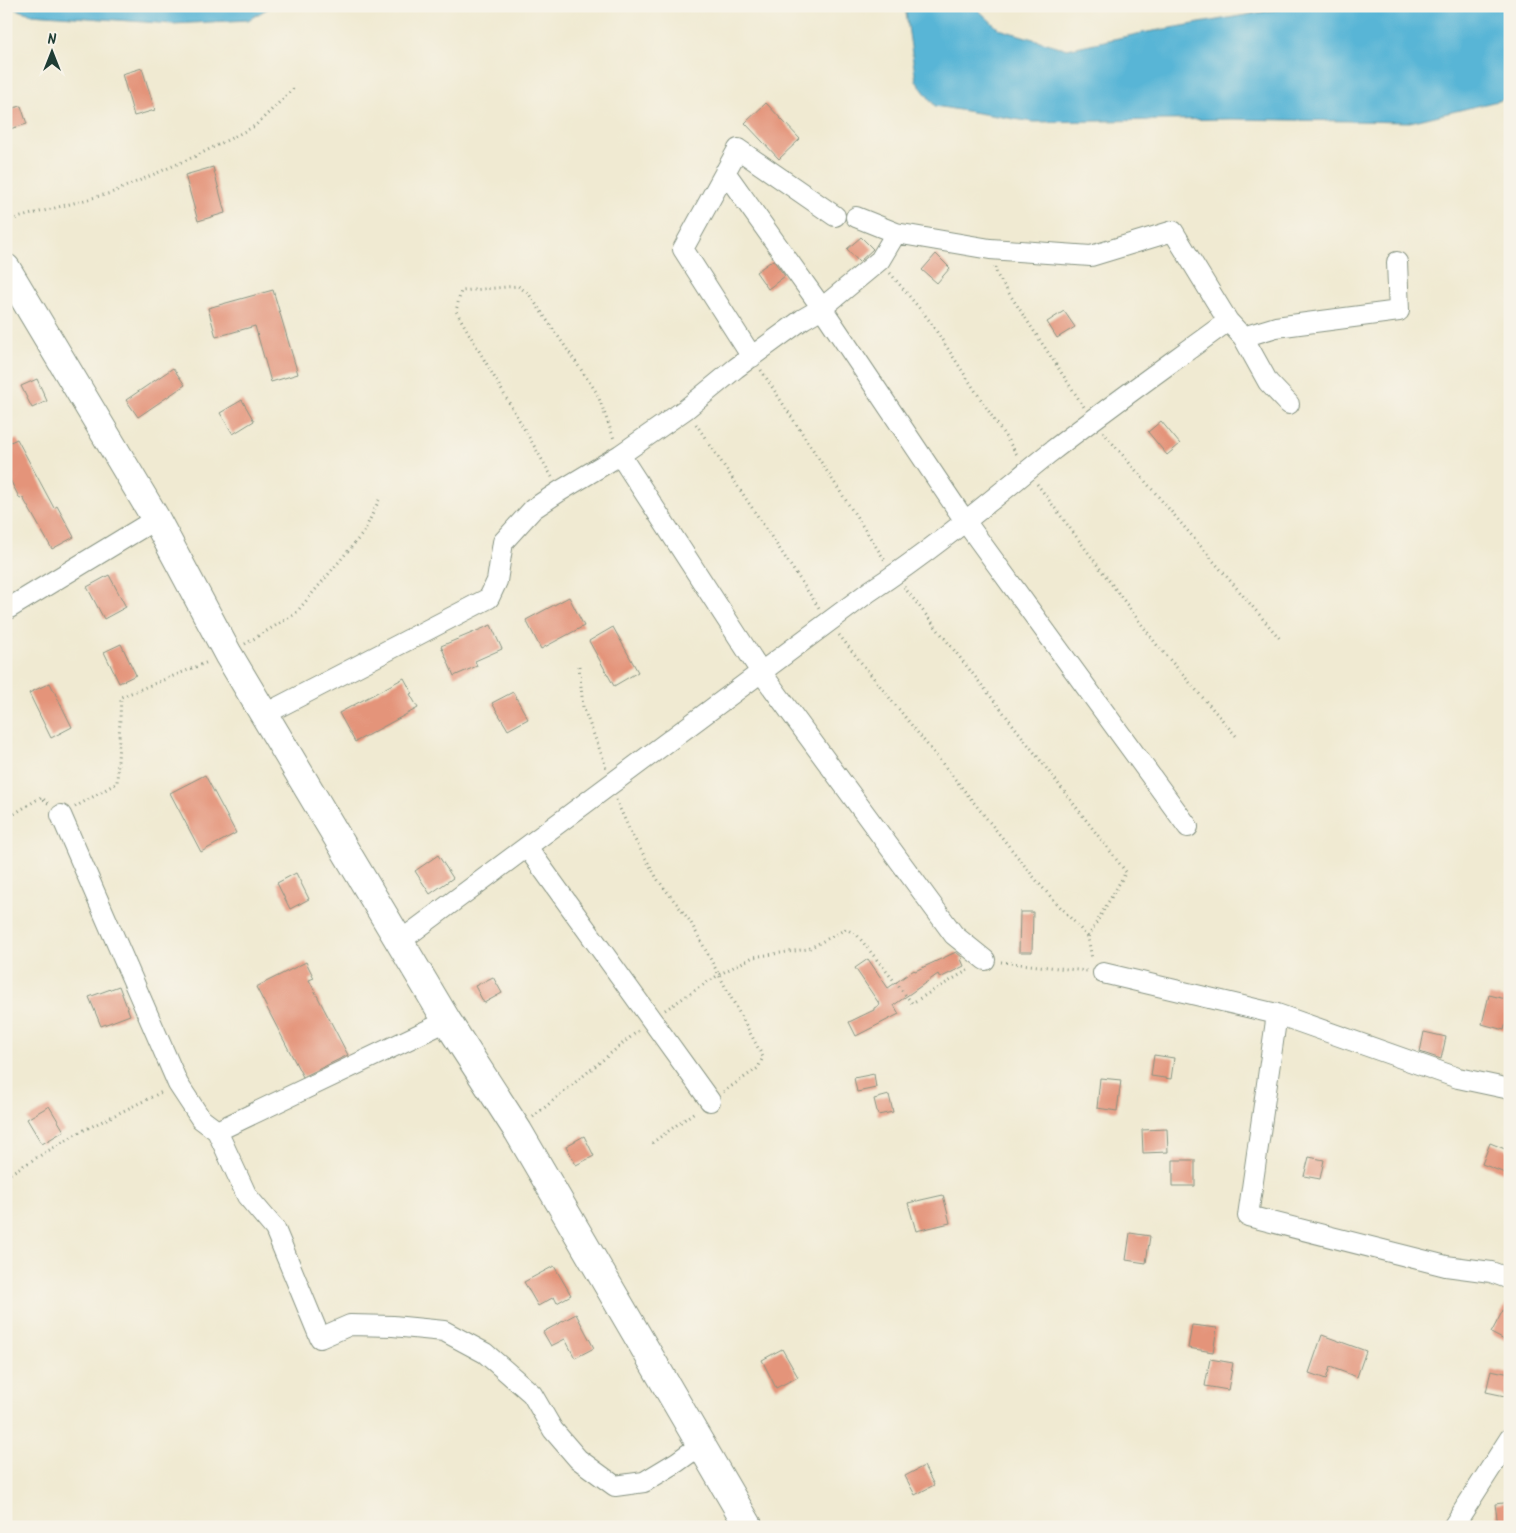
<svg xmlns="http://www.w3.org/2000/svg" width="1516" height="1533" viewBox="0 0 1516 1533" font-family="Kalam,sans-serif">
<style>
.water{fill:#58b5d6;stroke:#3c7985}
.building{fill:#e4947a}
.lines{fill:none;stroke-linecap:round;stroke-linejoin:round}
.minor-casing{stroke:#889483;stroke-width:22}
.secondary-casing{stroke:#889483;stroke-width:30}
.path{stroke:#889483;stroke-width:3;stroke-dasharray:1 4;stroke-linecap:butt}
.minor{stroke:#fff;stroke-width:20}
.secondary{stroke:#fff;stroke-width:28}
</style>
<rect width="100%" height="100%" fill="#f7f3e8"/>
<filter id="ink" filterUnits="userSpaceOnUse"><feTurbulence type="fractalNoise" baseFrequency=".02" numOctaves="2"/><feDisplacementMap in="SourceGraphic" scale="10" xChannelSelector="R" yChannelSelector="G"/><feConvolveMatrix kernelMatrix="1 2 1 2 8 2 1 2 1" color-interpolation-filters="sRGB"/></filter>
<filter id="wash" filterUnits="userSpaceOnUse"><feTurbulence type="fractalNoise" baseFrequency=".0096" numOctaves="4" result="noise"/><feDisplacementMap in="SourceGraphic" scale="20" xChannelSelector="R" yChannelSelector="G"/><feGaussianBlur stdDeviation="1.12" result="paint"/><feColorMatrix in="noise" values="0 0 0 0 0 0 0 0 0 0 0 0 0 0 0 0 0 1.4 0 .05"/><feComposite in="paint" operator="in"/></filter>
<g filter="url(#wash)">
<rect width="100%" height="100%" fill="#f0ead2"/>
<!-- water -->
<path class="water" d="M 6,6 L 272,6 L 248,20 L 173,24 L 31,14 Z
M 905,6 L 974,6 L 999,29 L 1067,49 L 1142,33 L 1298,6 L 1510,6 L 1510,98 L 1410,122 L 1230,119 L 1033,122 L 935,106 L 916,81 Z"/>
<g id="blocks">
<!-- building -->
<path class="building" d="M 142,68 L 155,110 L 134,116 L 122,74 Z
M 766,103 L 800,139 L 779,159 L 745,123 Z
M 21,106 L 27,124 L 6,130 L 6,110 Z
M 213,167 L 225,213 L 198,221 L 185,175 Z
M 861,237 L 873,249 L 859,262 L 847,249 Z
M 936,254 L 950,268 L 937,283 L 922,270 Z
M 773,260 L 785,276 L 768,289 L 756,272 Z
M 273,290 L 298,374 L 271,382 L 255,326 L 216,337 L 208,308 Z
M 1064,311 L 1075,327 L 1057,338 L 1047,322 Z
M 173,368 L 185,385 L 138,417 L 126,400 Z
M 37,379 L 47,401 L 32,408 L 21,386 Z
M 242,400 L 254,421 L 233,434 L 220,413 Z
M 1161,421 L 1180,444 L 1167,455 L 1148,432 Z
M 17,439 L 54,508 L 57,506 L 74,537 L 52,549 L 23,498 L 20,499 L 6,472 L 6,444 Z
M 109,575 L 126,607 L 104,619 L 87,587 Z
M 569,597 L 584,626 L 541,649 L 526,620 Z
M 491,625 L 502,649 L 475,661 L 477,666 L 454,676 L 441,646 Z
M 613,627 L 638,672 L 614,686 L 589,641 Z
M 121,644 L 136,675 L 119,683 L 104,652 Z
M 404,678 L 412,693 L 410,694 L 418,708 L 355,742 L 339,713 Z
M 50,683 L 72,727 L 51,738 L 29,693 Z
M 513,692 L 528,719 L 508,730 L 492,703 Z
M 205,775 L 236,833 L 201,852 L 170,793 Z
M 438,855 L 453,878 L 430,894 L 415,871 Z
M 296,873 L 309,899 L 290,909 L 277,883 Z
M 1020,912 L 1033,912 L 1032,952 L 1019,952 Z
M 956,952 L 963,958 L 961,959 L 964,966 L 940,978 L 938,974 L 894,1005 L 899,1014 L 856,1036 L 849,1022 L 874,1010 L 874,1008 L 880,1005 L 855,968 L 868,959 L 888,988 L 914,970 L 915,971 Z
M 306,962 L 314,978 L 309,980 L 348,1055 L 303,1077 L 256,987 Z
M 493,977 L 502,993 L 484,1003 L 475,986 Z
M 119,986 L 130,1015 L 101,1026 L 89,997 Z
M 1489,995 L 1510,1000 L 1510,1008 L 1504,1030 L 1482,1024 Z
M 1424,1032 L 1446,1037 L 1441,1059 L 1420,1052 Z
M 1154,1055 L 1174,1058 L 1171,1079 L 1151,1076 Z
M 874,1074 L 876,1088 L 857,1092 L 854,1078 Z
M 1100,1078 L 1121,1080 L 1117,1111 L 1097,1108 Z
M 889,1095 L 893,1112 L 878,1115 L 874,1099 Z
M 49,1106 L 64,1131 L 42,1144 L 27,1119 Z
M 1167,1129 L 1168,1152 L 1143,1153 L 1142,1130 Z
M 584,1136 L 594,1156 L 576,1165 L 566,1146 Z
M 1490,1143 L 1510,1151 L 1510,1175 L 1482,1164 Z
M 1309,1157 L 1324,1160 L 1320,1179 L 1304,1176 Z
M 1173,1160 L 1195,1160 L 1195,1186 L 1173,1186 Z
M 943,1195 L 950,1223 L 916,1231 L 908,1203 Z
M 1130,1233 L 1150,1236 L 1146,1263 L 1126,1260 Z
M 554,1266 L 571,1295 L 557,1303 L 554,1297 L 538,1306 L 524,1282 Z
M 1510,1297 L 1510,1343 L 1491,1333 Z
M 576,1314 L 594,1348 L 575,1358 L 565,1339 L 551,1346 L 543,1332 Z
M 1192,1325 L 1217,1328 L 1213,1352 L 1188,1348 Z
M 1322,1335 L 1366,1351 L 1357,1377 L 1330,1367 L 1326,1379 L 1309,1373 Z
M 782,1349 L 798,1377 L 776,1388 L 762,1360 Z
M 1210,1359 L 1233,1363 L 1228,1390 L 1205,1386 Z
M 1491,1370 L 1510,1374 L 1505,1396 L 1486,1392 Z
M 924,1466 L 934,1485 L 915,1495 L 905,1476 Z
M 1510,1502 L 1510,1523 L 1498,1525 L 1495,1504 Z"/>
</g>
</g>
<g filter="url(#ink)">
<use href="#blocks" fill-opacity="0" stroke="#889483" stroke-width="1"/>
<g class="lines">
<!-- minor casing -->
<g class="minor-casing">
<path id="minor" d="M 725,172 L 822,308 L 965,521 L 1188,827
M 1228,321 L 1243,337 L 1276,327 L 1399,311 L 1397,262
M 1243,337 L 1268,382 L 1289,404
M 752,357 L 683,249 L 738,149 L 835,216
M 620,455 L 761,672 L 954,935 L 985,960
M 6,610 L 156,519
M 265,714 L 489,598 L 497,581 L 503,542 L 533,509 L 560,491 L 620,455 L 686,409 L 736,368 L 803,319 L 822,308 L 880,260 L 896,233
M 61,815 L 178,1084 L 201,1119 L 217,1131 L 247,1196 L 275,1229 L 320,1338 L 350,1325 L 393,1326 L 444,1331 L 485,1353 L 532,1394 L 553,1430 L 578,1459 L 615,1486 L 644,1482 L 677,1462 L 702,1444
M 527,847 L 710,1101
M 399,942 L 870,591 C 933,550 990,501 1048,454 C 1107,408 1168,365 1228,321 L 1173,231 L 1091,256 L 990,249 L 896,233 L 856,217
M 1103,973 L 1277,1014 L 1458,1078 L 1510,1089
M 1277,1014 L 1248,1216 L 1446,1266 L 1491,1272 L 1510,1279
M 217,1131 L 447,1021
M 1453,1527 L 1510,1438"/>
</g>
<!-- secondary casing -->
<g class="secondary-casing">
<path id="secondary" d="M 6,268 L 156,519 L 228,654 L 447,1021 L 518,1131 L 749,1527"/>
</g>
<!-- path -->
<path class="path" d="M 6,221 L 111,193 L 198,155 L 255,126 L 294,88
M 995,267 L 997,275 L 1084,407
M 890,273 L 929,320 L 1018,456
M 761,370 L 886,562
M 696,424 L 819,608
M 1103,432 L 1281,640
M 552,477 L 456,311 L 461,291 L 518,286 L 529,294 L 597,393 L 614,439
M 1037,484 L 1157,645 L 1237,737
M 904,587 L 1007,717 L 1126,872 L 1088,937
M 839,635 L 1041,886 L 1088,937 L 1092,959
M 245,644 L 295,614 L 364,532 L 379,500
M 579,666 L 583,707 L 603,758 L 606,768
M 616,800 L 631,833 L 658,880 L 690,921 L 763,1057 L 758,1068 L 723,1092
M 75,807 L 117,783 L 121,697 L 208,662
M 6,819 L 41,797 L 49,804
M 1001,962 L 1087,971
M 665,1010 L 720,974 L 753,957 L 808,949 L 846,929 L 857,935 L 912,1003 L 970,969
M 533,1117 L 638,1031
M 652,1143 L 696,1111
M 6,1176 L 78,1133 L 164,1091"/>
<!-- minor -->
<use href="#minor" class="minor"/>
<!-- secondary -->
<use href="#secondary" class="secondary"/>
</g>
</g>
<!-- margin -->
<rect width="1516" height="1533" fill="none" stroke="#f7f3e8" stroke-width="25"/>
<!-- north arrow -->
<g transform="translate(52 52)" stroke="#f7f3e8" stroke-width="4" paint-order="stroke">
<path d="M0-4L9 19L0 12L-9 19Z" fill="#1f3d34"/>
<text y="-8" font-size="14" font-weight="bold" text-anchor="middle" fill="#1f3d34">N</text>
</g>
</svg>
